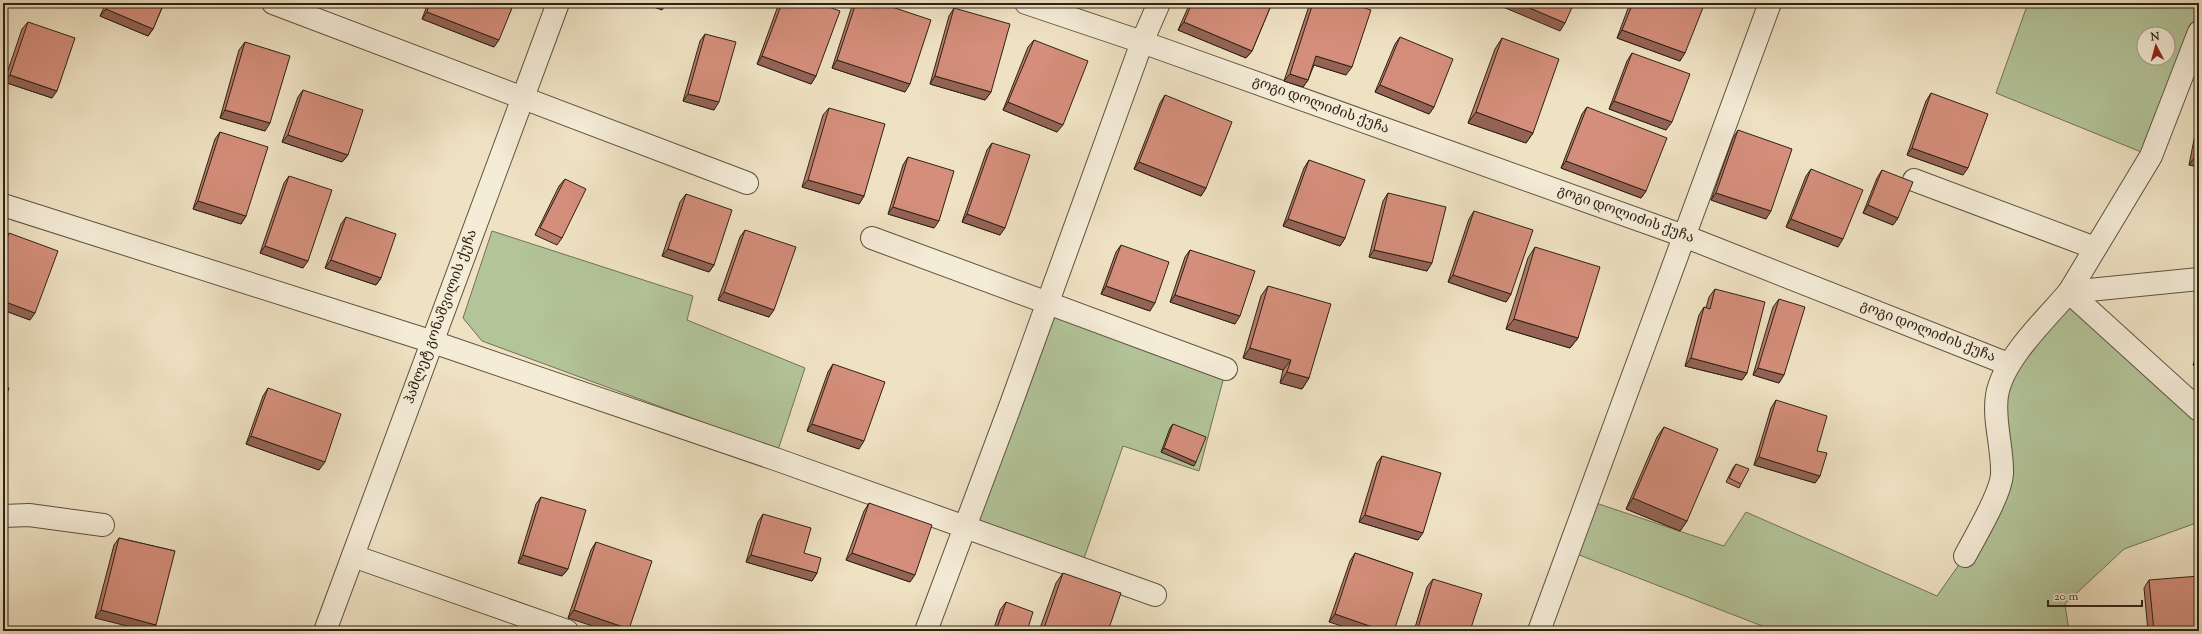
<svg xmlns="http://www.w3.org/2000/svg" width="2202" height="634" viewBox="0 0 2202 634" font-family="'Sorts Mill Goudy','Noto Serif Georgian',serif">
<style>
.green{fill:#b3c499;stroke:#707357;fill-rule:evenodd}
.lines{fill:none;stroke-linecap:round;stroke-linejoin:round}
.minor-casing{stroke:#5e5240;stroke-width:24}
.minor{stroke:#f5ecd8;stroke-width:22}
.wall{fill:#b67a6a;stroke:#2d2215}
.shaded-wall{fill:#946356;stroke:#2d2215}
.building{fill:#d48e7b;stroke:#2d2215}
.labels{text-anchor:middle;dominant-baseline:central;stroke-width:3;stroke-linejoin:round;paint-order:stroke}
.street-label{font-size:14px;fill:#2d2215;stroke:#f5ecd8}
</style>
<rect width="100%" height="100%" fill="#efe2c3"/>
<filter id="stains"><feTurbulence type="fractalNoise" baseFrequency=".005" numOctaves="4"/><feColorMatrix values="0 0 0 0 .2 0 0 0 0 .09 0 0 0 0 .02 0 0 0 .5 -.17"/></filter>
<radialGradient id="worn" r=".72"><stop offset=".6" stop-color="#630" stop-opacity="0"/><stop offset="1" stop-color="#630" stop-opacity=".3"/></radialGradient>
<!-- green -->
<path class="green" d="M 2028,3 L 2199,3 L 2199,32 L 2151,156 L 1996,93 ZM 2144,34 L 2168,34 L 2168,58 L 2144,58 Z
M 492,231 L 693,296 L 687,320 L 805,368 L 778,450 L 482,341 L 463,318 Z
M 2069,292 L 2199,410 L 2199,522 L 2124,549 L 2065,604 L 2069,631 L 1775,631 L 1569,551 L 1587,500 L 1724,546 L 1746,512 L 1937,596 L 1965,556 L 1990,509 L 1997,395 Z
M 1048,302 L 1226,369 L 1199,471 L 1123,446 L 1081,567 L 964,527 Z"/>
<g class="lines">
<!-- minor casing -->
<g class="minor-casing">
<g id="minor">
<path d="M 273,3 L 747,183"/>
<path id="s1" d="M 1026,3 L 1142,42 L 1684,236 L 2008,364"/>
<path d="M 2199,32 L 2151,156 L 2069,292 L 2199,410"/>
<path d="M 1914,180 L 2095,248"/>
<path d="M 3,205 L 433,342 L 778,460 L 1155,595"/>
<path d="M 872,238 L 1226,369"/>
<path d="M 3,516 L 29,515 L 103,525"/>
<path d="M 353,556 L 567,631"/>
<path d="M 1965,556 C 1975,537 2001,494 2002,474 C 2003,448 1993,421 1997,395 C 2003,359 2046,319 2069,292 L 2199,279"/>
<path id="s2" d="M 325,631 L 558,3"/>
<path d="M 926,631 L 1011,404 L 1142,42 L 1159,3"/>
<path d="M 1539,631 L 1770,3"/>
</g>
</g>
<!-- minor -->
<use href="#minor" class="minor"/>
</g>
<!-- wall -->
<path class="wall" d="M 106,3 L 164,3 L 153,29 L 148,36 L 100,16 Z
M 428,3 L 514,3 L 494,47 L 422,19 Z
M 779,3 L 818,3 L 816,76 L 811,84 L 757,64 Z
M 853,3 L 856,3 L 905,92 L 832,68 Z
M 1190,3 L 1272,3 L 1252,51 L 1246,58 L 1178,30 Z
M 1310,3 L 1349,3 L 1346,75 L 1314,65 L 1308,80 L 1303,87 L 1284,81 Z
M 1630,3 L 1698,3 L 1680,61 L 1617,38 Z
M 954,8 L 991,92 L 985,100 L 930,84 L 949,16 Z
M 28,22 L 52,98 L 4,82 L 22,29 Z
M 705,34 L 714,110 L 683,101 L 700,41 Z
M 1400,37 L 1434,107 L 1429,114 L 1375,92 L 1395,44 Z
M 1502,38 L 1533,133 L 1526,143 L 1468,123 L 1495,49 Z
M 1034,40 L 1057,132 L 1003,110 L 1028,47 Z
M 245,42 L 265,131 L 220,118 L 239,50 Z
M 1632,53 L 1666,130 L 1609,109 L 1627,61 Z
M 2199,82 L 2199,94 L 2195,93 Z
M 303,90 L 348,155 L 342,162 L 282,142 L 298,97 Z
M 1931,93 L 1963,175 L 1907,155 L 1926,101 Z
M 1165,95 L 1206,188 L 1201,196 L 1134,169 L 1160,103 Z
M 1587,107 L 1646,191 L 1641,198 L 1561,168 L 1582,114 Z
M 829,108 L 864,196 L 859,204 L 802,187 L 823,115 Z
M 2199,114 L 2199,167 L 2189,165 Z
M 1738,130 L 1766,219 L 1711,200 L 1733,138 Z
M 220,132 L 246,216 L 241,224 L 193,209 L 215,139 Z
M 992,143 L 1000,235 L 962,222 L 987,150 Z
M 908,157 L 934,228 L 888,214 L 903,165 Z
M 1309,160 L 1345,238 L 1340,246 L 1283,226 L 1304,168 Z
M 1811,169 L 1838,247 L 1786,227 L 1806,176 Z
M 1882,170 L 1898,218 L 1893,225 L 1863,213 L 1877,178 Z
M 289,176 L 303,268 L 260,253 L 284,183 Z
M 565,179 L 562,238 L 557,245 L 535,235 L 559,186 Z
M 1388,193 L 1427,271 L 1369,257 L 1383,201 Z
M 686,194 L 714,265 L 709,272 L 662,256 L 680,202 Z
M 1474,211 L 1511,294 L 1506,302 L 1448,282 L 1469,219 Z
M 346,217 L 381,278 L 376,285 L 325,268 L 341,224 Z
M 745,230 L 769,317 L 718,300 L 740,237 Z
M 9,233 L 30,320 L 3,310 L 3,242 Z
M 1121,245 L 1150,311 L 1101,294 L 1116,252 Z
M 1535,247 L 1578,338 L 1570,348 L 1506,329 L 1528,258 Z
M 1190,250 L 1235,324 L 1170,302 L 1185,257 Z
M 1268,286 L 1309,378 L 1302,389 L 1280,383 L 1283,370 L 1243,358 L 1261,296 Z
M 1715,289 L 1747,373 L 1742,380 L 1685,366 L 1699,315 L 1704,307 L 1706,308 L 1709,297 Z
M 1779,299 L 1779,383 L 1753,375 L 1773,307 Z
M 2199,347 L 2199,367 L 2193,365 Z
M 833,364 L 859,449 L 807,431 L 828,372 Z
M 268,388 L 319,470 L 246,444 L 263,396 Z
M 1776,400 L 1817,451 L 1820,476 L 1815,483 L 1754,465 L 1771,408 Z
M 1173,424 L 1194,466 L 1161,452 L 1170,428 Z
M 1664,427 L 1687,521 L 1680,531 L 1626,509 L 1657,437 Z
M 1382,456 L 1418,540 L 1359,522 L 1377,463 Z
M 1736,464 L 1741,484 L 1739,488 L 1726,482 L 1733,468 Z
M 541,497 L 568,569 L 562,576 L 518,563 L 536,504 Z
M 869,503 L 910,582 L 846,560 L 864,511 Z
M 763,514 L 804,553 L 817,573 L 812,581 L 746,562 L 758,522 Z
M 119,538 L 175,551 L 95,618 L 114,545 Z
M 596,542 L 629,629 L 568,618 L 591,550 Z
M 1355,553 L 1413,573 L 1329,622 L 1350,561 Z
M 1063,573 L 1108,631 L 1039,631 L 1056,583 Z
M 1433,579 L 1470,631 L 1414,631 L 1427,587 Z
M 2149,580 L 2199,631 L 2148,631 L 2144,588 Z
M 1006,602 L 1027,631 L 993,631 L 1000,610 Z"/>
<!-- shaded-wall -->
<path class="shaded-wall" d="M 642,3 L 667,3 L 662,10 Z
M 1104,3 L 1110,3 L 1109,5 Z
M 1506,3 L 1518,3 L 1565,23 L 1560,31 L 1503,7 Z
M 106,9 L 153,29 L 148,36 L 100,16 Z
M 427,12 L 499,40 L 494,47 L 422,19 Z
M 1184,22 L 1252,51 L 1246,58 L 1178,30 Z
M 1622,30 L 1685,53 L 1680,61 L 1617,38 Z
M 762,56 L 816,76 L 811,84 L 757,64 Z
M 1316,56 L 1352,67 L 1346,75 L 1311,64 Z
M 837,60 L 910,84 L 905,92 L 832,68 Z
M 1290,74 L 1308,80 L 1303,87 L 1284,81 Z
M 10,75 L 57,91 L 52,98 L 4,82 Z
M 935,76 L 991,92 L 985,100 L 930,84 Z
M 1380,85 L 1434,107 L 1429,114 L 1375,92 Z
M 2199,88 L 2199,94 L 2195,93 Z
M 688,94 L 719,102 L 714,110 L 683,101 Z
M 1614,101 L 1672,122 L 1666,130 L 1609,109 Z
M 1008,102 L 1063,125 L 1057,132 L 1003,110 Z
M 225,110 L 270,123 L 265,131 L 220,118 Z
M 1476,112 L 1533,133 L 1526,143 L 1468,123 Z
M 288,135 L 348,155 L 342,162 L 282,142 Z
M 1912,148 L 1968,168 L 1963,175 L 1907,155 Z
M 2194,158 L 2199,159 L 2199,167 L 2189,165 Z
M 1566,161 L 1646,191 L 1641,198 L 1561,168 Z
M 1139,162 L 1206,188 L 1201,196 L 1134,169 Z
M 808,180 L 864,196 L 859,204 L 802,187 Z
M 1716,193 L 1771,211 L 1766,219 L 1711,200 Z
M 198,201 L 246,216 L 241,224 L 193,209 Z
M 1868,205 L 1898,218 L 1893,225 L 1863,213 Z
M 893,207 L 939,221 L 934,228 L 888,214 Z
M 967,214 L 1005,228 L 1000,235 L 962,222 Z
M 1288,219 L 1345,238 L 1340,246 L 1283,226 Z
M 1791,219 L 1843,239 L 1838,247 L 1786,227 Z
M 265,246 L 308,261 L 303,268 L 260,253 Z
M 668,249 L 714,265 L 709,272 L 662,256 Z
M 1374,250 L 1432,263 L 1427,271 L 1369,257 Z
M 331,260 L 381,278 L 376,285 L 325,268 Z
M 1453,275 L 1511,294 L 1506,302 L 1448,282 Z
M 1106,286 L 1155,303 L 1150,311 L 1101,294 Z
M 724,292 L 774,310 L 769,317 L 718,300 Z
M 1175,295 L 1240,316 L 1235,324 L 1170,302 Z
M 3,301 L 35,313 L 30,320 L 3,310 Z
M 1514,319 L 1578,338 L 1570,348 L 1506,329 Z
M 1250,348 L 1291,360 L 1283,370 L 1243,358 Z
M 1691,358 L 1747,373 L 1742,380 L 1685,366 Z
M 2199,358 L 2199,367 L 2193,365 Z
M 1758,368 L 1784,375 L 1779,383 L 1753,375 Z
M 1287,372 L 1309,378 L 1302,389 L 1280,383 Z
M 812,424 L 864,441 L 859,449 L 807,431 Z
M 251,436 L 325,462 L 319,470 L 246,444 Z
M 1164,448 L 1196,462 L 1194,466 L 1161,452 Z
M 1759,457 L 1820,476 L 1815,483 L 1754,465 Z
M 1633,498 L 1687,521 L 1680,531 L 1626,509 Z
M 1365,515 L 1423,533 L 1418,540 L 1359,522 Z
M 852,553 L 915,575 L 910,582 L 846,560 Z
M 523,555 L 568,569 L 562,576 L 518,563 Z
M 751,555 L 817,573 L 812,581 L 746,562 Z
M 101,610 L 156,625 L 152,631 L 147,631 L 95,618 Z
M 574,610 L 629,629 L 627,631 L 608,631 L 568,618 Z
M 1335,614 L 1384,631 L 1357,631 L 1329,622 Z"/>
<!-- building -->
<path class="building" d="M 108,3 L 164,3 L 153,29 L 106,9 Z
M 430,3 L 514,3 L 499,40 L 427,12 Z
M 782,3 L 818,3 L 840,11 L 816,76 L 762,56 Z
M 856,3 L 880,3 L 931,20 L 910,84 L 837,60 Z
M 1192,3 L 1272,3 L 1252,51 L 1184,22 Z
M 1313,3 L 1349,3 L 1371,10 L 1352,67 L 1316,56 L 1308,80 L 1290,74 Z
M 1518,3 L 1574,3 L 1565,23 Z
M 1633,3 L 1698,3 L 1704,5 L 1685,53 L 1622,30 Z
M 954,8 L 1010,24 L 991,92 L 935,76 Z
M 28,22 L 75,38 L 57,91 L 10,75 Z
M 705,34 L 736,42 L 719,102 L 688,94 Z
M 1400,37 L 1453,59 L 1434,107 L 1380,85 Z
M 1502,38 L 1559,59 L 1533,133 L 1476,112 Z
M 1034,40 L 1088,61 L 1063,125 L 1008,102 Z
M 245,42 L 290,56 L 270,123 L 225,110 Z
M 1632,53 L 1690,74 L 1672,122 L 1614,101 Z
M 303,90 L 363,110 L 348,155 L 288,135 Z
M 1931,93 L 1988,114 L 1968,168 L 1912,148 Z
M 1165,95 L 1232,122 L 1206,188 L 1139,162 Z
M 1587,107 L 1667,138 L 1646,191 L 1566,161 Z
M 829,108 L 885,124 L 864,196 L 808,180 Z
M 1738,130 L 1792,149 L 1771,211 L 1716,193 Z
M 220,132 L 268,147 L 246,216 L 198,201 Z
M 2199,132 L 2199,159 L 2194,158 Z
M 992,143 L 1030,155 L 1005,228 L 967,214 Z
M 908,157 L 954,171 L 939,221 L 893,207 Z
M 1309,160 L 1365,180 L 1345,238 L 1288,219 Z
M 1811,169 L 1863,190 L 1843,239 L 1791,219 Z
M 1882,170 L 1913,182 L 1898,218 L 1868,205 Z
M 289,176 L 332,190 L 308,261 L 265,246 Z
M 565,179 L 586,189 L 562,238 L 540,228 Z
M 1388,193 L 1446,207 L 1432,263 L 1374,250 Z
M 686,194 L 732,210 L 714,265 L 668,249 Z
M 1474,211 L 1533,230 L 1511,294 L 1453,275 Z
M 346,217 L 396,234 L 381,278 L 331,260 Z
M 745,230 L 796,247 L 774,310 L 724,292 Z
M 9,233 L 58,251 L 35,313 L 3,301 L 3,249 Z
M 1121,245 L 1169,262 L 1155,303 L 1106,286 Z
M 1535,247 L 1600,267 L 1578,338 L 1514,319 Z
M 1190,250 L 1255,271 L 1240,316 L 1175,295 Z
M 1268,286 L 1331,304 L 1309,378 L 1287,372 L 1291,360 L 1250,348 Z
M 1715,289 L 1765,302 L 1747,373 L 1691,358 L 1704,307 L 1710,309 Z
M 1779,299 L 1805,307 L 1784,375 L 1758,368 Z
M 833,364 L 885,382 L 864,441 L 812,424 Z
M 3,386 L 9,388 L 3,404 Z
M 268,388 L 341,414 L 325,462 L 251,436 Z
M 1776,400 L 1827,416 L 1817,451 L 1827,453 L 1820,476 L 1759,457 Z
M 1173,424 L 1206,437 L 1196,462 L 1164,448 Z
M 1664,427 L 1718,449 L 1687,521 L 1633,498 Z
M 1382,456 L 1441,473 L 1423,533 L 1365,515 Z
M 1736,464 L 1749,469 L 1741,484 L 1729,478 Z
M 541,497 L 586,510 L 568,569 L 523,555 Z
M 869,503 L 932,525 L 915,575 L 852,553 Z
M 763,514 L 811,528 L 804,553 L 821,558 L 817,573 L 751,555 Z
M 119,538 L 175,551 L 156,625 L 101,610 Z
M 596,542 L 652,561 L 629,629 L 574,610 Z
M 1355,553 L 1413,573 L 1394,631 L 1384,631 L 1335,614 Z
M 1063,573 L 1121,593 L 1108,631 L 1043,631 Z
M 2199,576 L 2199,631 L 2154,631 L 2149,580 Z
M 1433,579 L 1482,594 L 1470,631 L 1417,631 Z
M 1006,602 L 1033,612 L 1027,631 L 996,631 Z"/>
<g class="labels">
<!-- street labels -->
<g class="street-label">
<text stroke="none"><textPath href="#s1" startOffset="312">გოგი დოლიძის ქუჩა</textPath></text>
<text stroke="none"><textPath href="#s1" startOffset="636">გოგი დოლიძის ქუჩა</textPath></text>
<text stroke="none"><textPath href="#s2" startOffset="335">ჰამლეტ გონაშვილის ქუჩა</textPath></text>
<text stroke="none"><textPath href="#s1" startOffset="960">გოგი დოლიძის ქუჩა</textPath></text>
</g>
</g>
<!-- margin -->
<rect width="2202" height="634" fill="none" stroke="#efe2c3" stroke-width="16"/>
<rect x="4" y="4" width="2194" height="626" fill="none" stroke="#2d2215" stroke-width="2"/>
<rect x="8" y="8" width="2186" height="618" fill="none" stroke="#2d2215"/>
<!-- north arrow -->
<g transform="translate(2156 46) rotate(354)"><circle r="19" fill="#f5ecd8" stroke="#a59b8a"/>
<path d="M0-3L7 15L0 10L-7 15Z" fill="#8f2418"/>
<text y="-6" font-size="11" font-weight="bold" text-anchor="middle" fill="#2d2215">N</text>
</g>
<!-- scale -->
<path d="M2048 600v6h94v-6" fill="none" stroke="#2d2215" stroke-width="2"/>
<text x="2054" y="600" font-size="12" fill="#2d2215" stroke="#f5ecd8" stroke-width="3" paint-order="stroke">20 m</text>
<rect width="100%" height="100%" filter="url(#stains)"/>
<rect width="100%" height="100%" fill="url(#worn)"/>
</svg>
